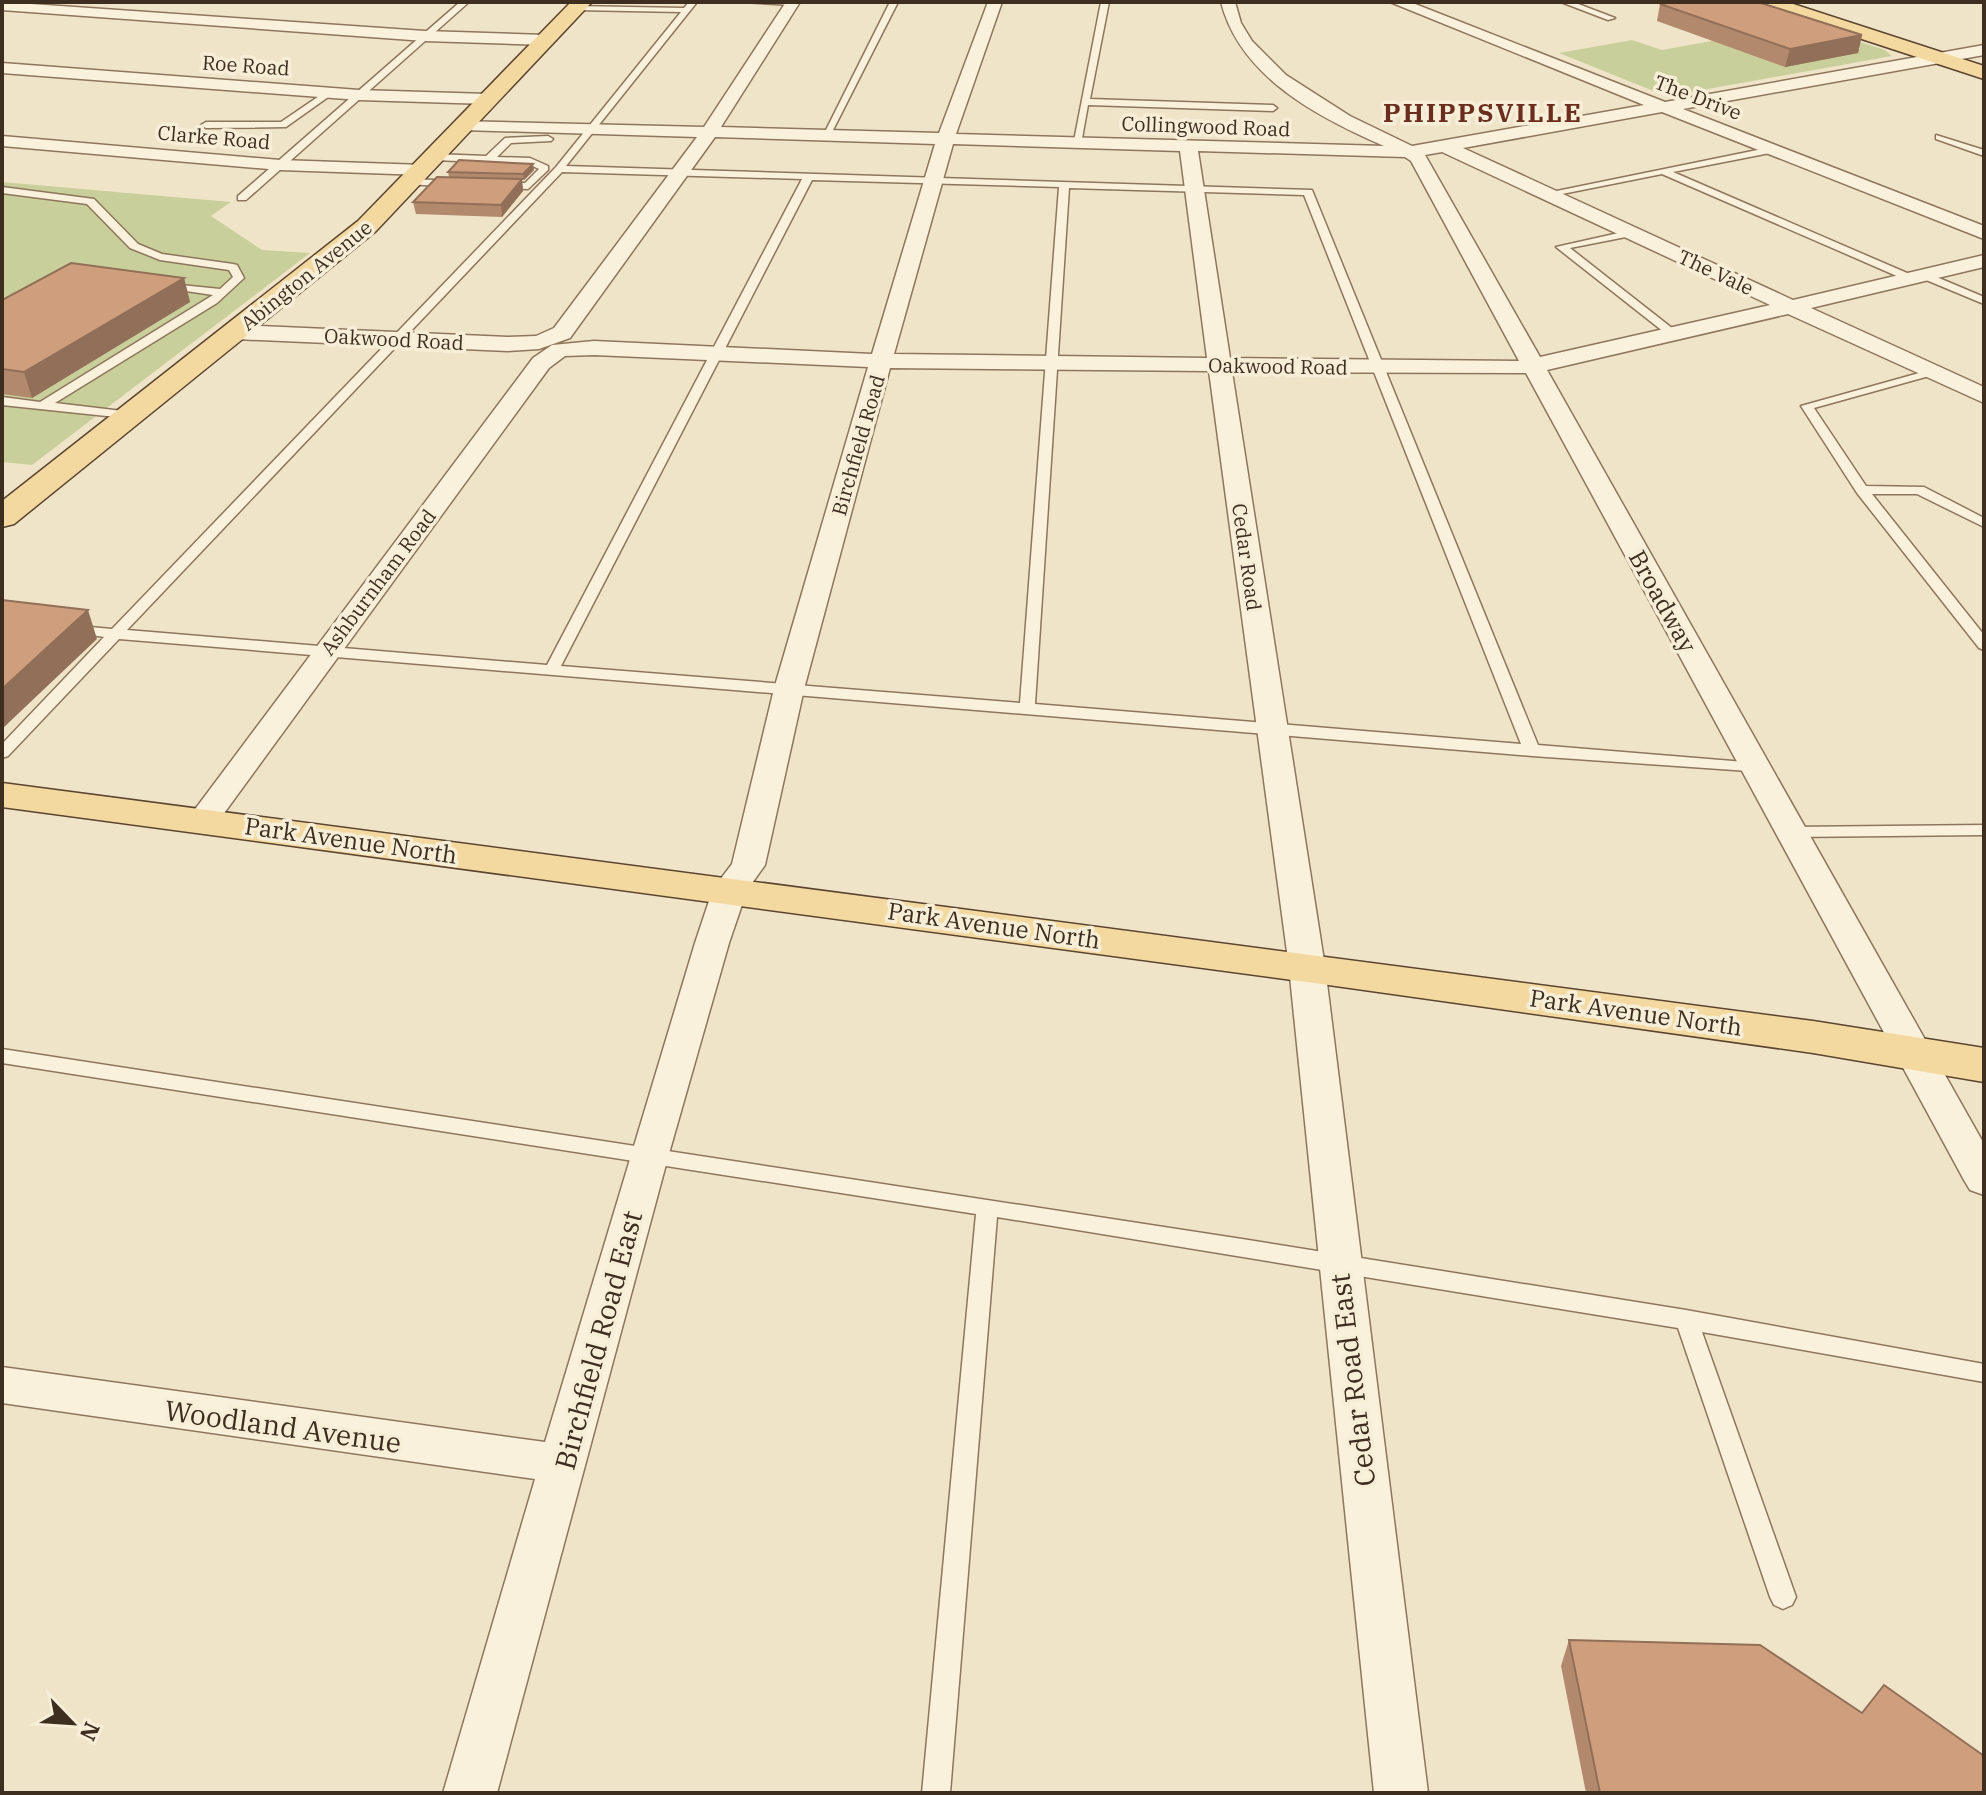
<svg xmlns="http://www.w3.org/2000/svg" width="1986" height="1795" viewBox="0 0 1986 1795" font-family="'IBM Plex Serif',serif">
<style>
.green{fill:#c9cf9b}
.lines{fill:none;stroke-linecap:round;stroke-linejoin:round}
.lane-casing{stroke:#8d765c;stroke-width:3}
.street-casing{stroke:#8d765c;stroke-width:3}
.primary-casing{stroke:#5b4430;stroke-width:3}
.lane{fill:#faf1dc;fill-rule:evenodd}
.street{fill:#faf1dc;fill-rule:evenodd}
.primary{fill:#f3d9a0;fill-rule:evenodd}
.wall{fill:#b2896c}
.shaded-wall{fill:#916f58}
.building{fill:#cf9f7d;stroke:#916f58;stroke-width:2}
.labels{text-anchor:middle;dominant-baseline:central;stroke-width:7;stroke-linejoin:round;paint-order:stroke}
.far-street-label{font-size:20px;fill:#3d2e20;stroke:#f7eed8}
.street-label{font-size:24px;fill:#3d2e20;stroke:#f7eed8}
.far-district-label{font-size:26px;font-weight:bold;letter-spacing:2px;fill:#6b2e1e;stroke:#f7eed8}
.near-street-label{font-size:28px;fill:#3d2e20;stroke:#f7eed8}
</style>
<rect width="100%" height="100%" fill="#f0e4c8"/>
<!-- green -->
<path class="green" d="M 1805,24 L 1885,50 L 1892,56 L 1680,94 L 1656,92 L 1559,53 L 1632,40 L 1662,50 Z
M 2,182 L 231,202 L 211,216 L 262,250 L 310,253 L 32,465 L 2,462 Z"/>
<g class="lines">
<!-- lane casing -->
<g class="lane-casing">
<path id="lane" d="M 460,2 L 469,2 L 246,200 L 238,200 L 238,196 Z
M 689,2 L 697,2 L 566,166 L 1312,190 L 1538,745 L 1757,763 L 1763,764 L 1765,768 L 1763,772 L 1532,756 L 119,639 L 8,756 L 2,758 L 2,744 L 104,637 L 68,631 L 68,625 L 112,629 L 556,167 L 681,12 L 576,10 L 573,6 L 684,8 ZM 562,172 L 802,179 L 547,665 L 127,630 ZM 812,180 L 1059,187 L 1020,703 L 561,666 ZM 1069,188 L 1304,195 L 1521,744 L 1035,704 Z
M 743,2 L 796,2 L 797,3 L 793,5 Z
M 890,2 L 898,2 L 830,136 L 822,138 Z
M 1101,2 L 1109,2 L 1090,99 L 1273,105 L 1277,108 L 1273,111 L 1088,105 L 1081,144 L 1073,146 Z
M 1561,2 L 1573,2 L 1615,18 L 1608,20 Z
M 328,90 L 331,95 L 286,127 L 206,128 L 201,125 L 206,122 L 281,122 Z
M 1936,135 L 1984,150 L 1984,156 L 1936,139 Z
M 548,136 L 553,139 L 551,141 L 511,143 L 497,157 L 530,158 L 548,166 L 548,170 L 528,189 L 498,188 L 493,185 L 498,182 L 525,183 L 539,169 L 528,164 L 434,160 L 429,157 L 434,154 L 486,156 L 505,138 Z
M 1772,147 L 1777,150 L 1775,152 L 1673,172 L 1914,276 L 1914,280 L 1906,280 L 1662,174 L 1547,197 L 1542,194 Z
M 411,179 L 456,181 L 461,184 L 456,187 L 408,184 L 408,180 Z
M 2,187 L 94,199 L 138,244 L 162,254 L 233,264 L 237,265 L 244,278 L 217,303 L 55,403 L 131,412 L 135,413 L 135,419 L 2,405 L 2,397 L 40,402 L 213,295 L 165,288 L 159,285 L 161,283 L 220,289 L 233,277 L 229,270 L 160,260 L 130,248 L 87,204 L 2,193 Z
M 1632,230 L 1637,233 L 1636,235 L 1570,248 L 1677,332 L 1677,336 L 1669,336 L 1556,247 Z
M 1919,273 L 1927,273 L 1984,297 L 1984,304 L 1919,277 Z
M 1930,370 L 1940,373 L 1814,408 L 1866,486 L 1924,487 L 1984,518 L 1984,527 L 1917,494 L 1872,494 L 1984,635 L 1984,650 L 1979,648 L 1857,493 L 1801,406 Z
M 1984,825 L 1984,835 L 1792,837 L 1783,832 L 1792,827 Z
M 2,1049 L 1242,1239 L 1686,1310 L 1984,1364 L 1984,1382 L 1702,1332 L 1796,1597 L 1792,1605 L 1783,1609 L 1774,1605 L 1770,1597 L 1678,1328 L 997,1217 L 950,1793 L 922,1793 L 976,1214 L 2,1063 Z"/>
</g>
<!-- street casing -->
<g class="street-casing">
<path id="street" d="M 2,2 L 425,31 L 545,35 L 553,40 L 545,45 L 425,41 L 2,10 Z
M 786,2 L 800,2 L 721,127 L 939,133 L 988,2 L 1002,2 L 956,134 L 1384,146 C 1318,117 1240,77 1221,2 L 1235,2 L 1241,23 L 1252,41 L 1286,75 L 1350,116 L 1412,146 L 1644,105 L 1390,2 L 1410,2 L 1665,102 L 1984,45 L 1984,55 L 1683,109 L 1984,226 L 1984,239 L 1662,112 L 1463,148 L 1793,300 L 1984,255 L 1984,267 L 1811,308 L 1984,387 L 1984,403 L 1788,314 L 1547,370 L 1984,1144 L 1984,1195 L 1970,1190 L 1964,1180 L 1526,373 L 1232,372 L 1325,967 L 1428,1793 L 1374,1793 L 1289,967 L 1209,371 L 890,368 L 804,689 L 765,865 L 747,890 L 729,943 L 668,1157 L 497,1793 L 443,1793 L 535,1479 L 2,1403 L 2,1367 L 545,1442 L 695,943 L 713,889 L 732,864 L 774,689 L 868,367 L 594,355 L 565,356 L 549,368 L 214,827 L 203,830 L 192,827 L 187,820 L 533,358 L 552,345 L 594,341 L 872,354 L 935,144 L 715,137 L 570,338 L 539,349 L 508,351 L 236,339 L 225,332 L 236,325 L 508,337 L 536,336 L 554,328 L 697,137 L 463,130 L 454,125 L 457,121 L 704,127 ZM 953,144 L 1180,151 L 1207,358 L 894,354 ZM 1198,151 L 1405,157 L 1411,161 L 1519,361 L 1230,358 ZM 1442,152 L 1770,305 L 1540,357 L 1425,155 Z
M 2,63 L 359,90 L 488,94 L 496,99 L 488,104 L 359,100 L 2,73 Z
M 2,136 L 280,160 L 423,165 L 432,170 L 423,175 L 280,170 L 2,146 Z"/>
</g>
<!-- primary casing -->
<g class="primary-casing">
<path id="primary" d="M 571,2 L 592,2 L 376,231 L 14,524 L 2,527 L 2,501 L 358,221 Z
M 1758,2 L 1787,2 L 1984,66 L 1984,79 L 1761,6 Z
M 2,783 L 1813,1021 L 1984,1048 L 1984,1082 L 1813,1053 L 1307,982 L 2,807 Z"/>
</g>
<!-- lane -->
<use href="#lane" class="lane"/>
<!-- street -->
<use href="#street" class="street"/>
<!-- primary -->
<use href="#primary" class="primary"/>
</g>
<!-- wall -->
<path class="wall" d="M 1660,4 L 1862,35 L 1858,53 L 1785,67 L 1657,21 Z
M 534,170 L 524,180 L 522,180 L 523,191 L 502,217 L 416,214 L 413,202 L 449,177 L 448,172 Z
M 184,278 L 190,302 L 32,398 L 2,394 L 2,300 Z
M 1569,1640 L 1862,1713 L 1984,1793 L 1586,1793 L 1561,1666 Z"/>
<!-- shaded-wall -->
<path class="shaded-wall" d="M 1862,35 L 1858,53 L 1785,67 L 1790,49 Z
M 533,164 L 534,170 L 524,180 L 523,174 Z
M 522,179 L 523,191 L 502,217 L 501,205 Z
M 184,278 L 190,302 L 32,398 L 24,372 Z
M 88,610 L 97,639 L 2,729 L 2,689 Z"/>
<!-- building -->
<path class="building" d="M 1674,2 L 1758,2 L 1862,35 L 1790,49 L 1660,4 Z
M 459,160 L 533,164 L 523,174 L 448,172 Z
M 437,177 L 522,179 L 501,205 L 413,202 Z
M 71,263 L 184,278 L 24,372 L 2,369 L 2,300 Z
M 2,600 L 88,610 L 2,689 Z
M 1569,1640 L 1760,1645 L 1862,1713 L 1884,1685 L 1984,1756 L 1984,1793 L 1600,1793 Z"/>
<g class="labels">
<!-- far-street labels -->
<g class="far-street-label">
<text transform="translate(246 65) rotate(4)">Roe Road</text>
<text transform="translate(1698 97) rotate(21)">The Drive</text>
<text transform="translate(1206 126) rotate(2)">Collingwood Road</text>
<text transform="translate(214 137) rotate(5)">Clarke Road</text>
<text transform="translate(1716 272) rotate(25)">The Vale</text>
<text transform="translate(306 275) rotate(-39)">Abington Avenue</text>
<text transform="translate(394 339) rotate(3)">Oakwood Road</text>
<text transform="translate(1278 366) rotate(1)">Oakwood Road</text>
<text transform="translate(858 445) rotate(-74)">Birchfield Road</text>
<text transform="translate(1247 557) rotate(82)">Cedar Road</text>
<text transform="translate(378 582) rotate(-53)">Ashburnham Road</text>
</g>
<!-- street labels -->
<g class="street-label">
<text transform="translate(1663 601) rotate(61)">Broadway</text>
<text transform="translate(351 840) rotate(8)">Park Avenue North</text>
<text transform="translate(994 925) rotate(8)">Park Avenue North</text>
<text transform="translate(1636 1012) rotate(8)">Park Avenue North</text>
</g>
<!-- far-district labels -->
<g class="far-district-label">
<text x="1483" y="112">PHIPPSVILLE</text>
</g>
<!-- near-street labels -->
<g class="near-street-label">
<text transform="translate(598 1340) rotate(-75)">Birchfield Road East</text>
<text transform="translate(1352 1380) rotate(-97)">Cedar Road East</text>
<text transform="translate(283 1426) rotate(8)">Woodland Avenue</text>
</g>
</g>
<!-- border -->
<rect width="1986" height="1795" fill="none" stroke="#3d2e20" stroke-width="8"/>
<!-- north arrow -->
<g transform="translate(72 1723) rotate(115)" stroke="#f7eed8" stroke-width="6" paint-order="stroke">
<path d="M0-6L14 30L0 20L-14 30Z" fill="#3d2e20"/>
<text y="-12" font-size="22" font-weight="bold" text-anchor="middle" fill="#3d2e20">N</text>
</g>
</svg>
